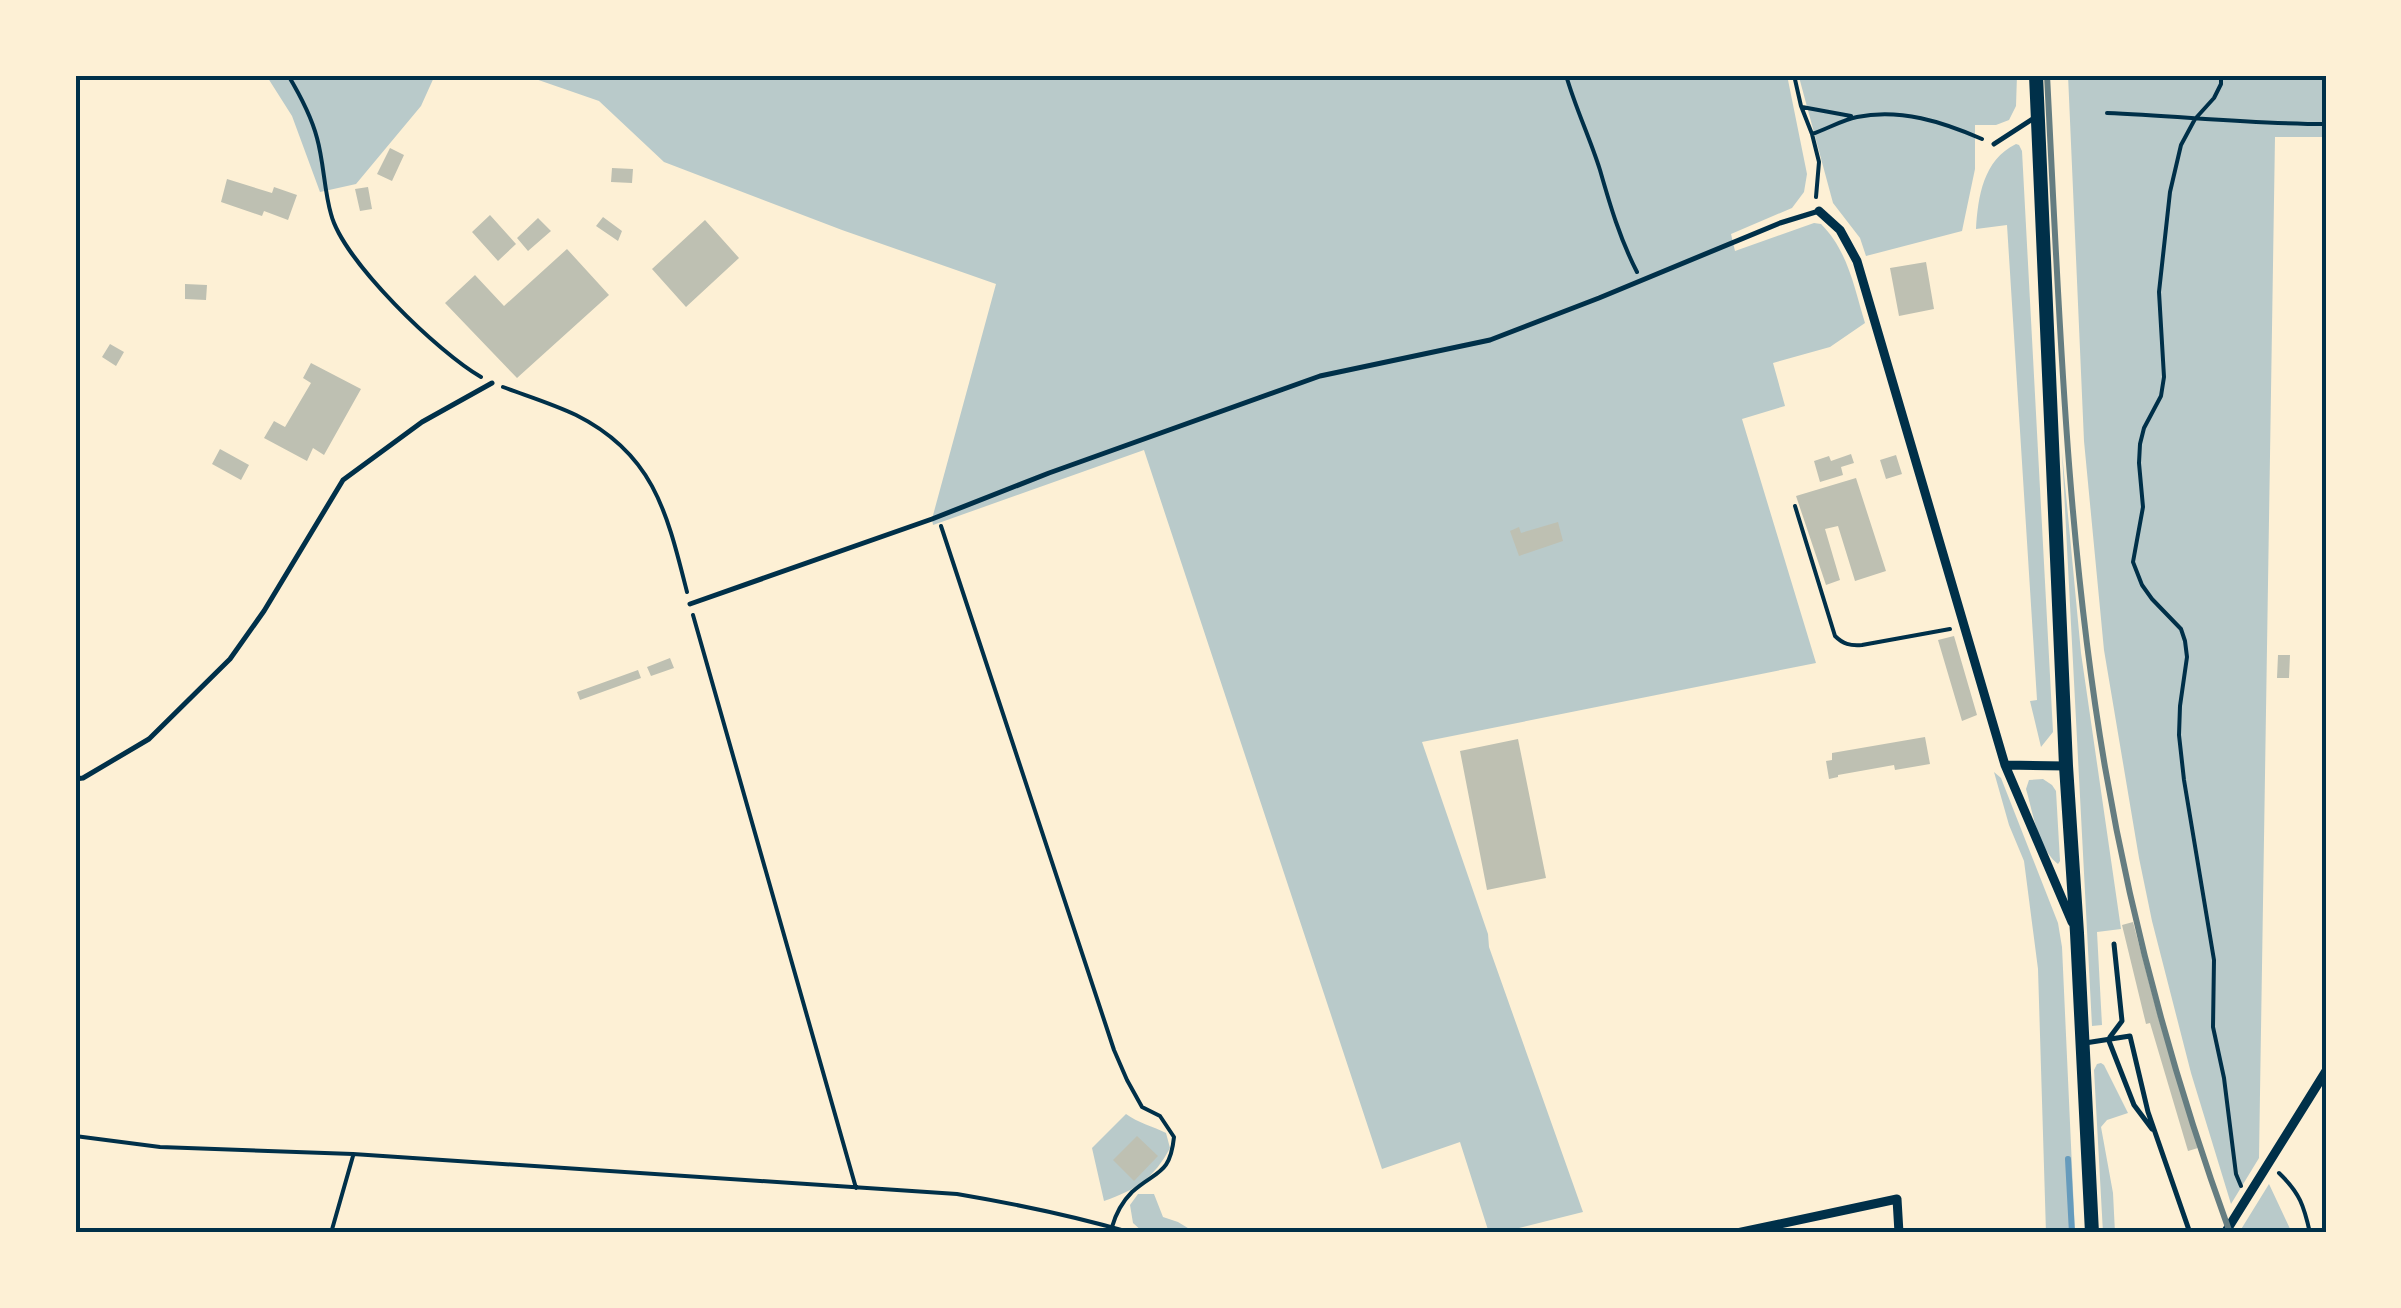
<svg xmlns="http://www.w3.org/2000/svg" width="2401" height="1308" viewBox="0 0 2401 1308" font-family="Ubuntu,sans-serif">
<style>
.green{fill:#b9caca}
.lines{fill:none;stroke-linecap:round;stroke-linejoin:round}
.stream{stroke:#669bbc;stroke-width:6}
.building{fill:#bec0b2}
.path{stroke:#003049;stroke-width:4}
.service{stroke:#003049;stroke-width:5}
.minor{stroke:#003049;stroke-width:9}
.primary{stroke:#003049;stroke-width:14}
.rail{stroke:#657d81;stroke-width:6}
.neatline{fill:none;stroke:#003049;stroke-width:4}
</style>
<rect width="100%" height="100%" fill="#fdf0d5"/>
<!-- green -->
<path class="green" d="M 266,75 L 435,75 L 421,106 L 356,184 L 320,192 L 292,116 Z
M 524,75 L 1787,75 L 1807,174 L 1804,192 L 1792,208 L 1731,234 L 1735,251 L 1814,223 L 1821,224 C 1848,251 1854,287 1865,323 L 1830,347 L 1773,363 L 1785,406 L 1742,419 L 1816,663 L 1422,742 L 1488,934 L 1489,947 L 1583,1212 L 1499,1233 L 1489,1233 L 1460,1142 L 1382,1169 L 1144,450 L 933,525 L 932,519 L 996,284 L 842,230 L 664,162 L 599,101 Z
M 1788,75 L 2017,75 L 2016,106 L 2009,120 L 1996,125 L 1975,125 L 1975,169 L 1962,231 L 1866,256 L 1860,238 L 1833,203 L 1799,77 Z
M 2068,75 L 2326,75 L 2326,137 L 2275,137 L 2259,1158 L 2231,1204 L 2191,1073 L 2152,921 L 2139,858 L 2104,650 L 2084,441 Z
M 2016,144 L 2019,145 L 2022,151 L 2053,732 L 2041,747 L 2030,701 L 2037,700 L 2007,225 L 1976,229 C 1978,197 1983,160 2016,144 Z
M 2062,452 L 2081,653 L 2121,929 L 2097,932 L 2102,1025 L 2092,1026 Z
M 1994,772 L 2001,778 L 2058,923 L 2062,947 L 2075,1233 L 2046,1233 L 2038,969 L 2024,861 L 2009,825 Z
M 2043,779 L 2052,785 L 2056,791 L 2060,861 L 2058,864 C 2038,848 2033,813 2026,789 L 2029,780 Z
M 2101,1063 L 2104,1065 L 2128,1113 L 2107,1120 L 2101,1127 L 2113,1193 L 2115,1233 L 2103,1233 L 2094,1070 L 2097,1064 Z
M 1126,1114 C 1138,1123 1152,1126 1166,1133 L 1170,1148 C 1154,1178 1136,1190 1104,1201 L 1092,1148 Z
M 2269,1184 L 2292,1233 L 2241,1233 L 2240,1231 Z
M 1138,1194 L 1154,1194 L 1163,1217 L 1178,1222 L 1196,1233 L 1144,1233 L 1133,1223 L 1130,1205 Z"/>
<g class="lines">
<!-- stream -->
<path class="stream" d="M 2068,1159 L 2072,1233"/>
</g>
<!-- building -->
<path class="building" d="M 390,148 L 404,155 L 392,181 L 377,174 Z
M 612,168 L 633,169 L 632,183 L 611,182 Z
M 227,179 L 272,193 L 274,187 L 297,195 L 288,220 L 264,211 L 262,216 L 221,202 Z
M 368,187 L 372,209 L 360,211 L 355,189 Z
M 490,215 L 516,244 L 498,261 L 472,232 Z
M 603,217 L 622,231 L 618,241 L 596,226 Z
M 538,218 L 551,231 L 528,251 L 517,238 Z
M 705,220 L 739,258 L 686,307 L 652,269 Z
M 567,249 L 609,295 L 517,378 L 445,303 L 475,275 L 504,306 Z
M 1926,262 L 1934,309 L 1899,316 L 1890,268 Z
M 185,284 L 207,285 L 206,300 L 185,299 Z
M 110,344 L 124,352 L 116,366 L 102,357 Z
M 311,363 L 361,389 L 324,455 L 313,448 L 307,461 L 264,438 L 274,421 L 285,427 L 311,383 L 303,378 Z
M 220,449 L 249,465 L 241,480 L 212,464 Z
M 1851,454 L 1854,463 L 1841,467 L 1843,475 L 1820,482 L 1814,461 L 1829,456 L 1831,461 Z
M 1896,455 L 1902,474 L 1886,479 L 1880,460 Z
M 1856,478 L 1886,571 L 1855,581 L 1838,526 L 1825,529 L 1840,580 L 1826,585 L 1796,496 Z
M 1558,522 L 1563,541 L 1519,556 L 1510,531 L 1519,527 L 1521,533 Z
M 1954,636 L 1977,715 L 1962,721 L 1938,640 Z
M 2278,655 L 2290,655 L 2289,678 L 2277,678 Z
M 670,658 L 674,668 L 651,676 L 647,667 Z
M 638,670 L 641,678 L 580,700 L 577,692 Z
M 1925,737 L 1930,764 L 1895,770 L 1894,765 L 1838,775 L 1838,777 L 1829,779 L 1826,761 L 1832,760 L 1832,753 Z
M 1518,739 L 1546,878 L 1487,890 L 1460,751 Z
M 2133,922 L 2159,1020 L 2198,1148 L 2188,1151 L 2150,1023 L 2146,1024 L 2122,925 Z
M 1137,1136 L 1158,1156 L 1134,1181 L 1113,1160 Z"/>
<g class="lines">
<!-- path -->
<path class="path" d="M 288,75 C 300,95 311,115 317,138 C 324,163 324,190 331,214 C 343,261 439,353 481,377
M 1566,75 C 1575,107 1590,138 1600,170 C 1610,205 1620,239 1637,272
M 1794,75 L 1801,106 L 1812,134
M 2221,75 L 2221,84 L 2214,98 L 2195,119 L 2181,145 L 2170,192 L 2159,292 L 2164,377 L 2161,396 L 2144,428 L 2140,444 L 2139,463 L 2143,507 L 2133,562 L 2142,585 L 2152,599 L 2181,629 L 2185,641 L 2187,657 L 2180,706 L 2179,735 L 2184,780 L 2214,960 L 2213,1027 L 2224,1078 L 2236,1174 L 2241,1186
M 1802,107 L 1851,116
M 2107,113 C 2180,116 2253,124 2326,124
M 1816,197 L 1819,162 L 1812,134 C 1827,129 1842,120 1857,117 C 1900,108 1943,122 1982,139
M 503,387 C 527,396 553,404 576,415 C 654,454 667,513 687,592
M 1795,506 L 1835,636 C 1843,644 1850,646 1862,645 L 1950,629
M 941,526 L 1114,1050 L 1127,1080 L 1142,1107 L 1160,1116 L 1174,1137 C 1170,1175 1157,1170 1132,1192 C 1121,1203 1116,1213 1112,1227
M 693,615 L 856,1188
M 75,1136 L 160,1147 L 353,1154 L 957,1194 C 1016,1204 1074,1216 1132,1233
M 2279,1173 C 2300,1193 2304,1206 2310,1233
M 331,1233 L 353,1156"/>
<!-- service -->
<path class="service" d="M 1994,144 L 2034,118
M 690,604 L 932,519 L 1049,473 L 1320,376 L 1490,340 L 1599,298 L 1780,223 L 1819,211
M 75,779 L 83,778 L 149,739 L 230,659 L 264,611 L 343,480 L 422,422 L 492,383
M 2110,1037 L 2122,1021 L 2114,944
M 2109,1041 L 2134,1105 L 2152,1129
M 2085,1043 L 2130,1036 L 2148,1112 L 2190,1233"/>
<!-- minor -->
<path class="minor" d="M 1819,211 L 1840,230 L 1857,261 L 2005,765 L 2072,922
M 2005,765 L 2066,766
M 1737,1233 L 1897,1199 L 1899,1233
M 2225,1233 L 2326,1071"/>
<!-- primary -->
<path class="primary" d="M 2036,75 L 2066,766 L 2077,933 L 2092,1233"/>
<!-- rail -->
<path class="rail" d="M 2047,75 C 2059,306 2066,538 2105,767 C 2132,925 2175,1082 2230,1233"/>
</g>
<!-- border -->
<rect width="2401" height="1308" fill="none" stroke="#fdf0d5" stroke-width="155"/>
<rect x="78" y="78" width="2246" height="1152" class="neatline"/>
</svg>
